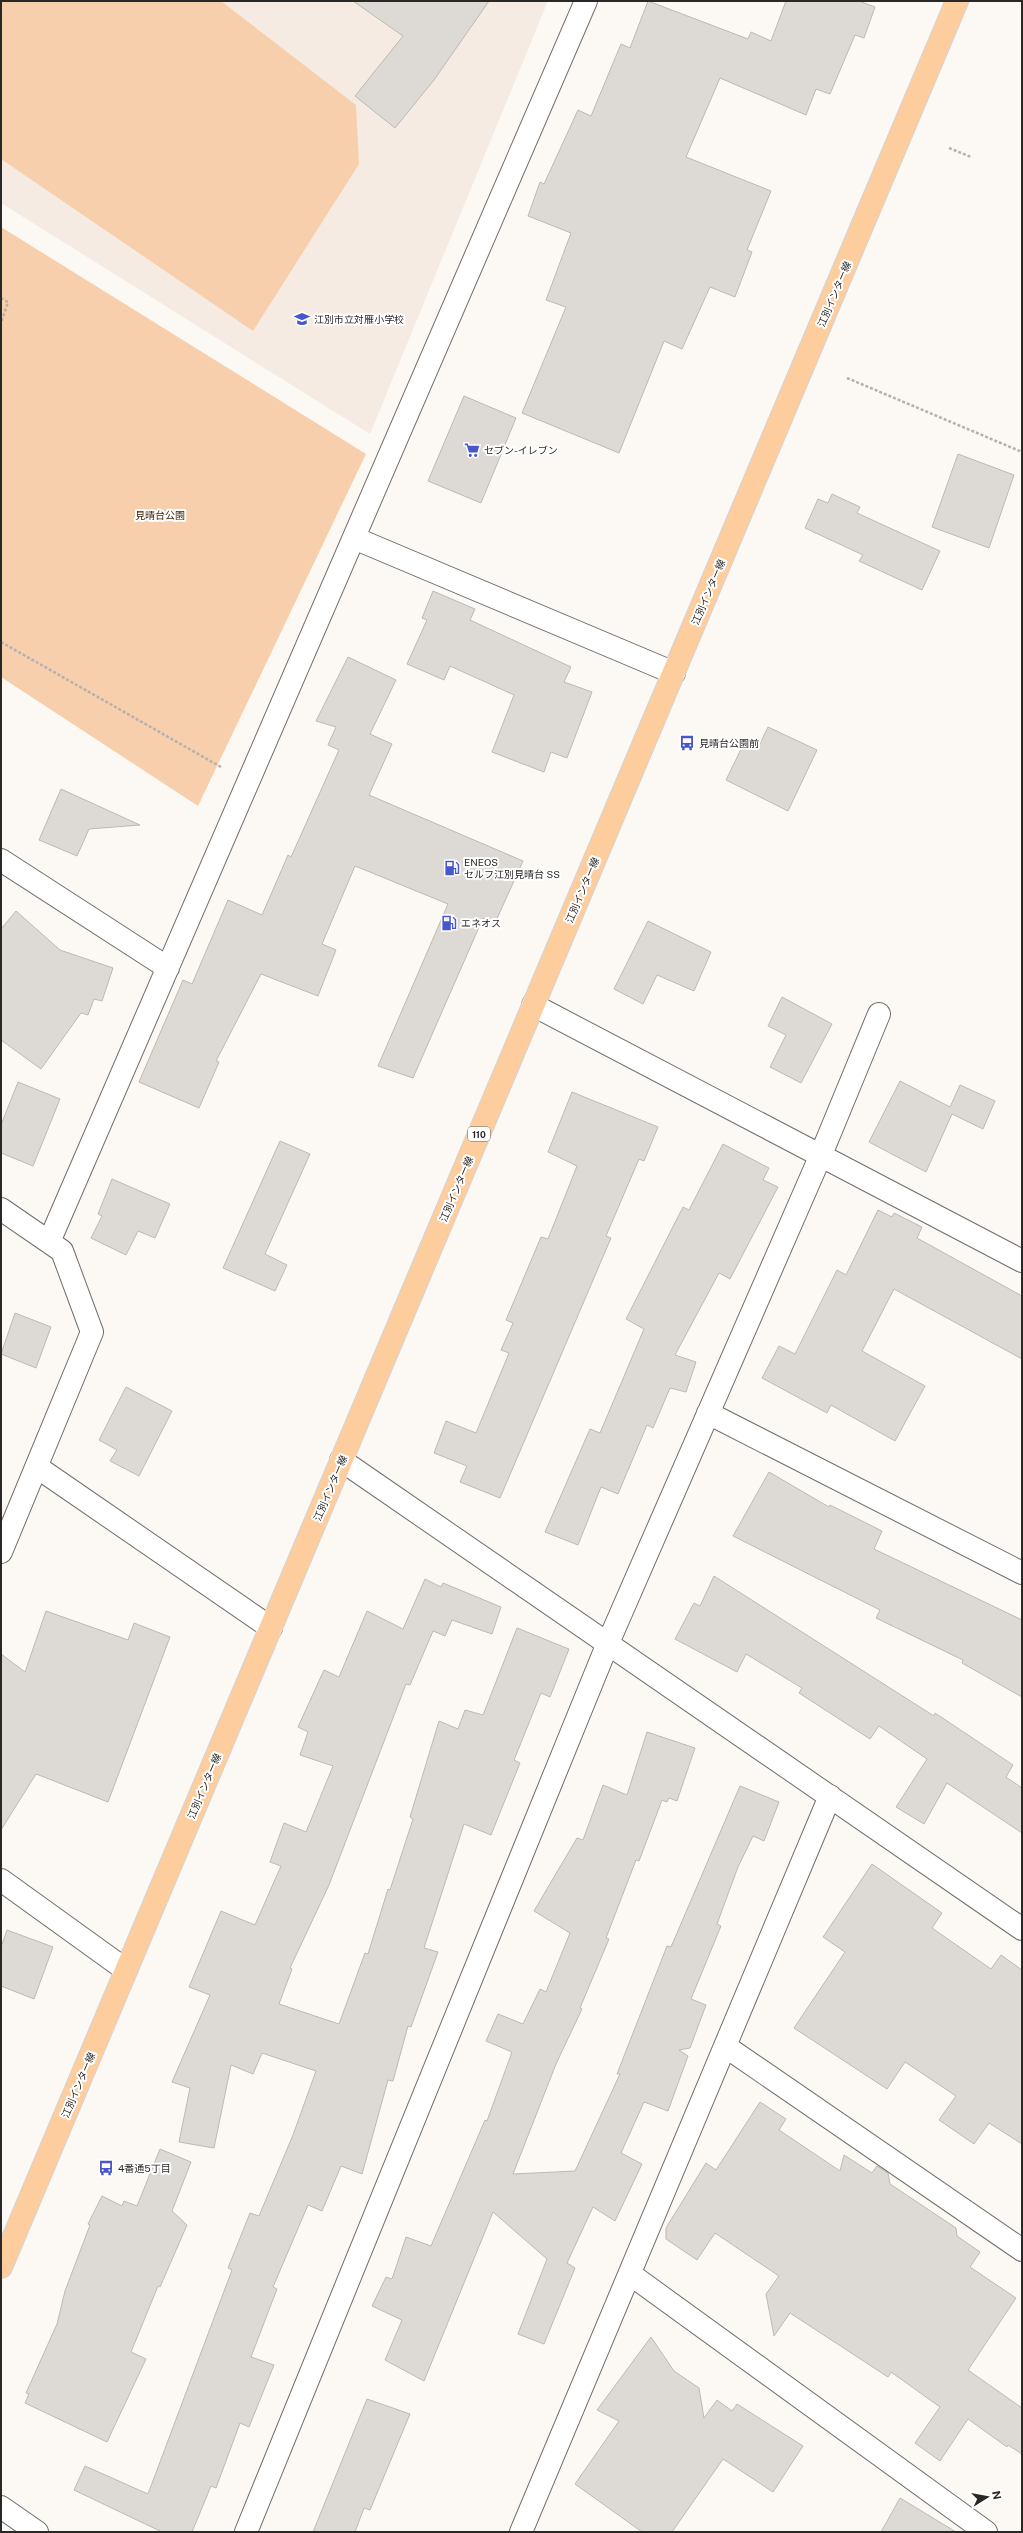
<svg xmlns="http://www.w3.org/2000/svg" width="1023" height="2533" viewBox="0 0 1023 2533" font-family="'Public Sans','Noto Sans JP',sans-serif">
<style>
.built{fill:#f5ebe2}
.green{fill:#f8cfac}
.building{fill:#ddd9d5;stroke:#bdb9b5}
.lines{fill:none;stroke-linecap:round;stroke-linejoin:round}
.minor-casing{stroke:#716d6a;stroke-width:24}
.major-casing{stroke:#d4d4d4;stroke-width:24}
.path{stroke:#b4b1ae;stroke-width:2.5;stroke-dasharray:3 2;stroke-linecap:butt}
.minor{stroke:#fff;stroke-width:22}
.major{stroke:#fdcd9e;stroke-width:22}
.labels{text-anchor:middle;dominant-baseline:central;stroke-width:4;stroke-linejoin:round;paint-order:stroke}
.shield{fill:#fff;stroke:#696867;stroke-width:1}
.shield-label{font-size:9px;font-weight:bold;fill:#292826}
.street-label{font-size:10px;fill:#292826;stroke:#fff}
.poi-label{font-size:10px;fill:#292826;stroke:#fff;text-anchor:start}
.park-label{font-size:10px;fill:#3c240c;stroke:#fff}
</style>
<rect width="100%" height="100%" fill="#fcf8f4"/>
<!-- built -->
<path class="built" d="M 1,1 L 548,1 L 370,434 L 1,203 Z"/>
<!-- green -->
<path class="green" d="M 1,1 L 221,1 L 356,105 L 359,164 L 253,331 L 1,159 Z
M 1,227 L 366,454 L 198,806 L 1,677 Z"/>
<!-- building -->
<path class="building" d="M 353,1 L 489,1 L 434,80 L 395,128 L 355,96 L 403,36 Z
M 648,1 L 748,39 L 751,32 L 771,41 L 786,1 L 859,1 L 875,7 L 864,38 L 855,35 L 830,94 L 816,89 L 806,115 L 720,78 L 686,157 L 771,191 L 747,250 L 752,252 L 735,297 L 710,287 L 682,349 L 664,341 L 619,453 L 522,413 L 566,307 L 546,300 L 571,233 L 528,216 L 540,182 L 544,184 L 578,110 L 591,116 L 621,44 L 630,48 Z
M 464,396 L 516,418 L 481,503 L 428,481 Z
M 958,454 L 1014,475 L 989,548 L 932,527 Z
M 832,494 L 860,507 L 857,513 L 940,551 L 922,590 L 859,561 L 863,555 L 805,528 L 818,499 L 828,503 Z
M 433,591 L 475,609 L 470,620 L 571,667 L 564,682 L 592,692 L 567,758 L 551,752 L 544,772 L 492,752 L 514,695 L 450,666 L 444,680 L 407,664 L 427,620 L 422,618 Z
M 348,657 L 396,680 L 370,734 L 392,744 L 369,795 L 523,861 L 495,923 L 483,918 L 413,1078 L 378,1066 L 448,904 L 355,866 L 322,944 L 336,950 L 318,996 L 261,974 L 216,1061 L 219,1062 L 199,1108 L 139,1082 L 183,980 L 192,984 L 228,900 L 262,915 L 288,855 L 291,857 L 339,750 L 328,745 L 336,727 L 316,721 Z
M 768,727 L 817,750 L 788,811 L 726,780 L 745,741 L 758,748 Z
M 61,789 L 140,825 L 89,829 L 77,856 L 39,840 Z
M 16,911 L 60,950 L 113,968 L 102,1001 L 94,999 L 88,1015 L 81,1013 L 41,1069 L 1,1040 L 1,929 Z
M 648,921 L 711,952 L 694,991 L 657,975 L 643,1004 L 614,989 Z
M 782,997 L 832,1024 L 801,1083 L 770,1067 L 786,1035 L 768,1026 Z
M 900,1081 L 950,1107 L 960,1085 L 995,1101 L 983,1129 L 952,1114 L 926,1172 L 869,1142 Z
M 18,1082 L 60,1099 L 33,1166 L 1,1153 L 1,1125 Z
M 572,1092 L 658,1127 L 644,1161 L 639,1159 L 606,1236 L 611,1238 L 500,1498 L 460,1482 L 467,1466 L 434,1453 L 446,1421 L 476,1433 L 509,1353 L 501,1350 L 513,1323 L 506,1320 L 541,1237 L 548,1239 L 577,1166 L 548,1152 Z
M 280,1141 L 310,1154 L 265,1254 L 287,1265 L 275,1291 L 223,1268 Z
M 723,1144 L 769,1168 L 763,1180 L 778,1187 L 730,1279 L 719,1273 L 675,1355 L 696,1362 L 686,1392 L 670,1388 L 653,1428 L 647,1425 L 618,1494 L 601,1487 L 578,1545 L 545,1532 L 590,1429 L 600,1433 L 644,1329 L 626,1319 L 683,1207 L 689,1210 Z
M 112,1179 L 170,1204 L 155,1238 L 138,1231 L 126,1255 L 91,1238 L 102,1216 L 98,1214 Z
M 878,1210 L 892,1217 L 894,1213 L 922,1227 L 917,1238 L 1022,1296 L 1022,1359 L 894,1289 L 862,1351 L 925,1386 L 895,1441 L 831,1405 L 827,1413 L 762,1378 L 779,1346 L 795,1354 L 837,1270 L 846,1275 Z
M 15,1313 L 51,1327 L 36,1368 L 1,1354 Z
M 126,1387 L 172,1411 L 139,1476 L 110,1461 L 117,1450 L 99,1440 Z
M 769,1472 L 829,1507 L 830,1505 L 882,1531 L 874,1549 L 1022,1620 L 1022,1697 L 962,1663 L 963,1660 L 876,1618 L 880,1610 L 733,1536 Z
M 714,1576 L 934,1716 L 935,1713 L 1013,1765 L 1006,1777 L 1022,1788 L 1022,1833 L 947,1783 L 924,1824 L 896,1807 L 927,1759 L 879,1726 L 870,1739 L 799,1693 L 802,1688 L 746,1654 L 737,1672 L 675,1639 L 694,1603 L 700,1606 Z
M 425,1579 L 441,1587 L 443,1583 L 501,1607 L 492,1634 L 452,1620 L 445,1636 L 433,1631 L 410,1685 L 406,1684 L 329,1885 L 290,1968 L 292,1969 L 279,2004 L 339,2024 L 365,1953 L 368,1954 L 388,1889 L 390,1890 L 413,1819 L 410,1817 L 439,1721 L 458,1729 L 465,1710 L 483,1715 L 517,1628 L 569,1649 L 550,1697 L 541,1693 L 514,1760 L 520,1763 L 491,1835 L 464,1824 L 424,1948 L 438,1952 L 411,2027 L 408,2026 L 393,2081 L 388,2080 L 362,2174 L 341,2166 L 322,2211 L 308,2205 L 273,2287 L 277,2289 L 251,2357 L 274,2365 L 249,2427 L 240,2423 L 216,2488 L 211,2486 L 192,2532 L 162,2532 L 74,2490 L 85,2466 L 148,2494 L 232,2270 L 228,2268 L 250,2213 L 259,2216 L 293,2135 L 316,2071 L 262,2053 L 253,2074 L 231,2065 L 214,2148 L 179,2142 L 190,2088 L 172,2082 L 210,1995 L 189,1987 L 221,1911 L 255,1925 L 281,1866 L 270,1862 L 284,1823 L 306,1832 L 333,1766 L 300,1755 L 308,1732 L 298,1727 L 324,1670 L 339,1677 L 367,1611 L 403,1629 Z
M 46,1611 L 128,1640 L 134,1623 L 170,1637 L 108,1802 L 36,1774 L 1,1830 L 1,1654 L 25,1672 Z
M 647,1732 L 695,1748 L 677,1801 L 669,1798 L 667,1802 L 662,1800 L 639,1861 L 636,1860 L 606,1938 L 609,1939 L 580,2008 L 582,2009 L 556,2064 L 513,2174 L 575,2171 L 620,2074 L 617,2074 L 667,1946 L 671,1947 L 740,1786 L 779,1802 L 764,1841 L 753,1836 L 738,1867 L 717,1924 L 721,1926 L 691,1999 L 706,2005 L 690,2048 L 679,2050 L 688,2056 L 668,2111 L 644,2102 L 621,2153 L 642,2164 L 615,2221 L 593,2207 L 567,2263 L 575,2268 L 544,2344 L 518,2334 L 547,2259 L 493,2212 L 424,2381 L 385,2360 L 402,2320 L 372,2306 L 386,2277 L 392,2279 L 406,2237 L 431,2246 L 485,2120 L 487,2121 L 512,2052 L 486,2041 L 498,2014 L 523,2024 L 540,1989 L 546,1992 L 570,1933 L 534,1911 L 577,1838 L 583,1840 L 603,1785 L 627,1795 Z
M 872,1864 L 942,1913 L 932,1928 L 991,1969 L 1001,1955 L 1022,1970 L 1022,2144 L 989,2123 L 974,2144 L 939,2120 L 956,2096 L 905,2062 L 887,2089 L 794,2028 L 845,1952 L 823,1937 Z
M 7,1930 L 53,1947 L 34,1999 L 1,1986 L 1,1947 Z
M 760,2102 L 786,2119 L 779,2130 L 840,2171 L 844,2155 L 872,2173 L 877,2166 L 888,2173 L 890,2184 L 956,2228 L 957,2236 L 980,2252 L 970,2267 L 1016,2298 L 968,2370 L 1022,2408 L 1022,2454 L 1008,2445 L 1007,2447 L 968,2419 L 940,2461 L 915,2443 L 940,2407 L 891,2372 L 888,2377 L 790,2313 L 774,2336 L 766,2294 L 779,2276 L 715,2233 L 697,2260 L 666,2239 L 666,2228 L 706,2163 L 716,2170 Z
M 160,2149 L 191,2162 L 172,2211 L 187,2225 L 160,2287 L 158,2286 L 131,2352 L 146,2359 L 107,2442 L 25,2403 L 29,2394 L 26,2393 L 57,2324 L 65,2291 L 90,2225 L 88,2224 L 102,2196 L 122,2206 L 124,2201 L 137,2206 Z
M 651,2337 L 674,2371 L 699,2388 L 704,2418 L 717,2400 L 732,2411 L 737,2404 L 803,2446 L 773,2492 L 723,2459 L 672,2532 L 642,2532 L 575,2484 L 619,2421 L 597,2410 Z
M 367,2399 L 410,2414 L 370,2510 L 364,2508 L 355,2532 L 313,2532 Z
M 900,2498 L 956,2532 L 881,2532 Z"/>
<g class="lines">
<!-- minor casing -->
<g class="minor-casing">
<path id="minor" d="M 354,538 L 674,673
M 1,860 L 168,968
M 533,1005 L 1022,1261
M 1,1209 L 62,1251 L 92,1332 L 1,1552
M 49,1242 L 586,1
M 708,1413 L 1022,1573
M 341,1460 L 1022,1929
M 37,1467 L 271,1628
M 1,1880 L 126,1970
M 725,2046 L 1022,2250
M 630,2274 L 986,2532
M 1,2507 L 37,2532
M 246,2532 L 608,1643 L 820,1157 L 879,1014
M 521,2532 L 830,1796"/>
</g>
<!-- major casing -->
<g class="major-casing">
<path id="major" d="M 1,2267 L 957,1"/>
</g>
<!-- path -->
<path class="path" d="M 949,148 L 971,157
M 1,298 L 8,302 L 1,323
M 847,378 L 1022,452
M 1,642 L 221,767"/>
<!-- minor -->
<use href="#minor" class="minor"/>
<!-- major -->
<use href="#major" class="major"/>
</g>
<!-- icons -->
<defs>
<g id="school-bare" transform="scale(1.2)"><path d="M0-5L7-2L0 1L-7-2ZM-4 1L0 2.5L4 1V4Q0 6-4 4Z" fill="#4756cb" stroke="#fff" stroke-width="2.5" paint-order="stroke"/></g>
<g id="supermarket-bare" transform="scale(1.2)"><path d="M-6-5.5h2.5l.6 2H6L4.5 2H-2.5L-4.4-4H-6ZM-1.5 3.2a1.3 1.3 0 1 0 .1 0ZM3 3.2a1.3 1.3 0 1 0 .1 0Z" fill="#4756cb" stroke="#fff" stroke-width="2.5" paint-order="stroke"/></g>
<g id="bus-bare" transform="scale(1.2)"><path d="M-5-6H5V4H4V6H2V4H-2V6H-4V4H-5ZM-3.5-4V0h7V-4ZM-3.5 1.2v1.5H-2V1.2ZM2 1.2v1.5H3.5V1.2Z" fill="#4756cb" stroke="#fff" stroke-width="2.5" paint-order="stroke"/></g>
<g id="fuel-bare" transform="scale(1.2)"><path d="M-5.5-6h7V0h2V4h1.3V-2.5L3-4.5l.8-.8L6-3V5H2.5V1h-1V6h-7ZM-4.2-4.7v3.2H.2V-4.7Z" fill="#4756cb" stroke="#fff" stroke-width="2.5" paint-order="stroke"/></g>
</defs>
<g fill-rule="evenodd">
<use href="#school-bare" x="302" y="319"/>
<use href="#supermarket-bare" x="472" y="450"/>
<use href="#bus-bare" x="687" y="743"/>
<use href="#fuel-bare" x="452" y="868"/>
<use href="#fuel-bare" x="449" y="923"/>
<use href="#bus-bare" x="106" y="2168"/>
</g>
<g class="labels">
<!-- shield labels -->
<rect class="shield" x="468" y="1127" width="22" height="14" rx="3"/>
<g class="shield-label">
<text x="479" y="1134">110</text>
</g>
<!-- street labels -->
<g class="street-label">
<text transform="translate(834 294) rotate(-67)">江別インター線</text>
<text transform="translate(708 592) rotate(-67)">江別インター線</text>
<text transform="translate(582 890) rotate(-67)">江別インター線</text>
<text transform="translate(456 1189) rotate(-67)">江別インター線</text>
<text transform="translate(330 1488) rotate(-67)">江別インター線</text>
<text transform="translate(204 1786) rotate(-67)">江別インター線</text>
<text transform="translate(78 2085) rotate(-67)">江別インター線</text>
</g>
<!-- poi labels -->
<g class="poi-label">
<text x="314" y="319">江別市立対雁小学校</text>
<text x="484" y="450">セブン-イレブン</text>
<text x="699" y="743">見晴台公園前</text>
<text x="464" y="862">ENEOS<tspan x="464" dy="12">セルフ江別見晴台 SS</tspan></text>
<text x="461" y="923">エネオス</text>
<text x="118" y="2168">4番通5丁目</text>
</g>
<!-- park labels -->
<g class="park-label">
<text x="160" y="515">見晴台公園</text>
</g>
</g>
<!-- border -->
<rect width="1023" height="2533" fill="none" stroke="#292826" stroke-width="4"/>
<!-- north arrow -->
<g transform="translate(987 2497) rotate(79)" stroke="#ffffff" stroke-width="3" paint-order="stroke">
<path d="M0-3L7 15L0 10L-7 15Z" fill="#292826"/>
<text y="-6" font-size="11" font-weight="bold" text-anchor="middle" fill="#292826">N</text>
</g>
</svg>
